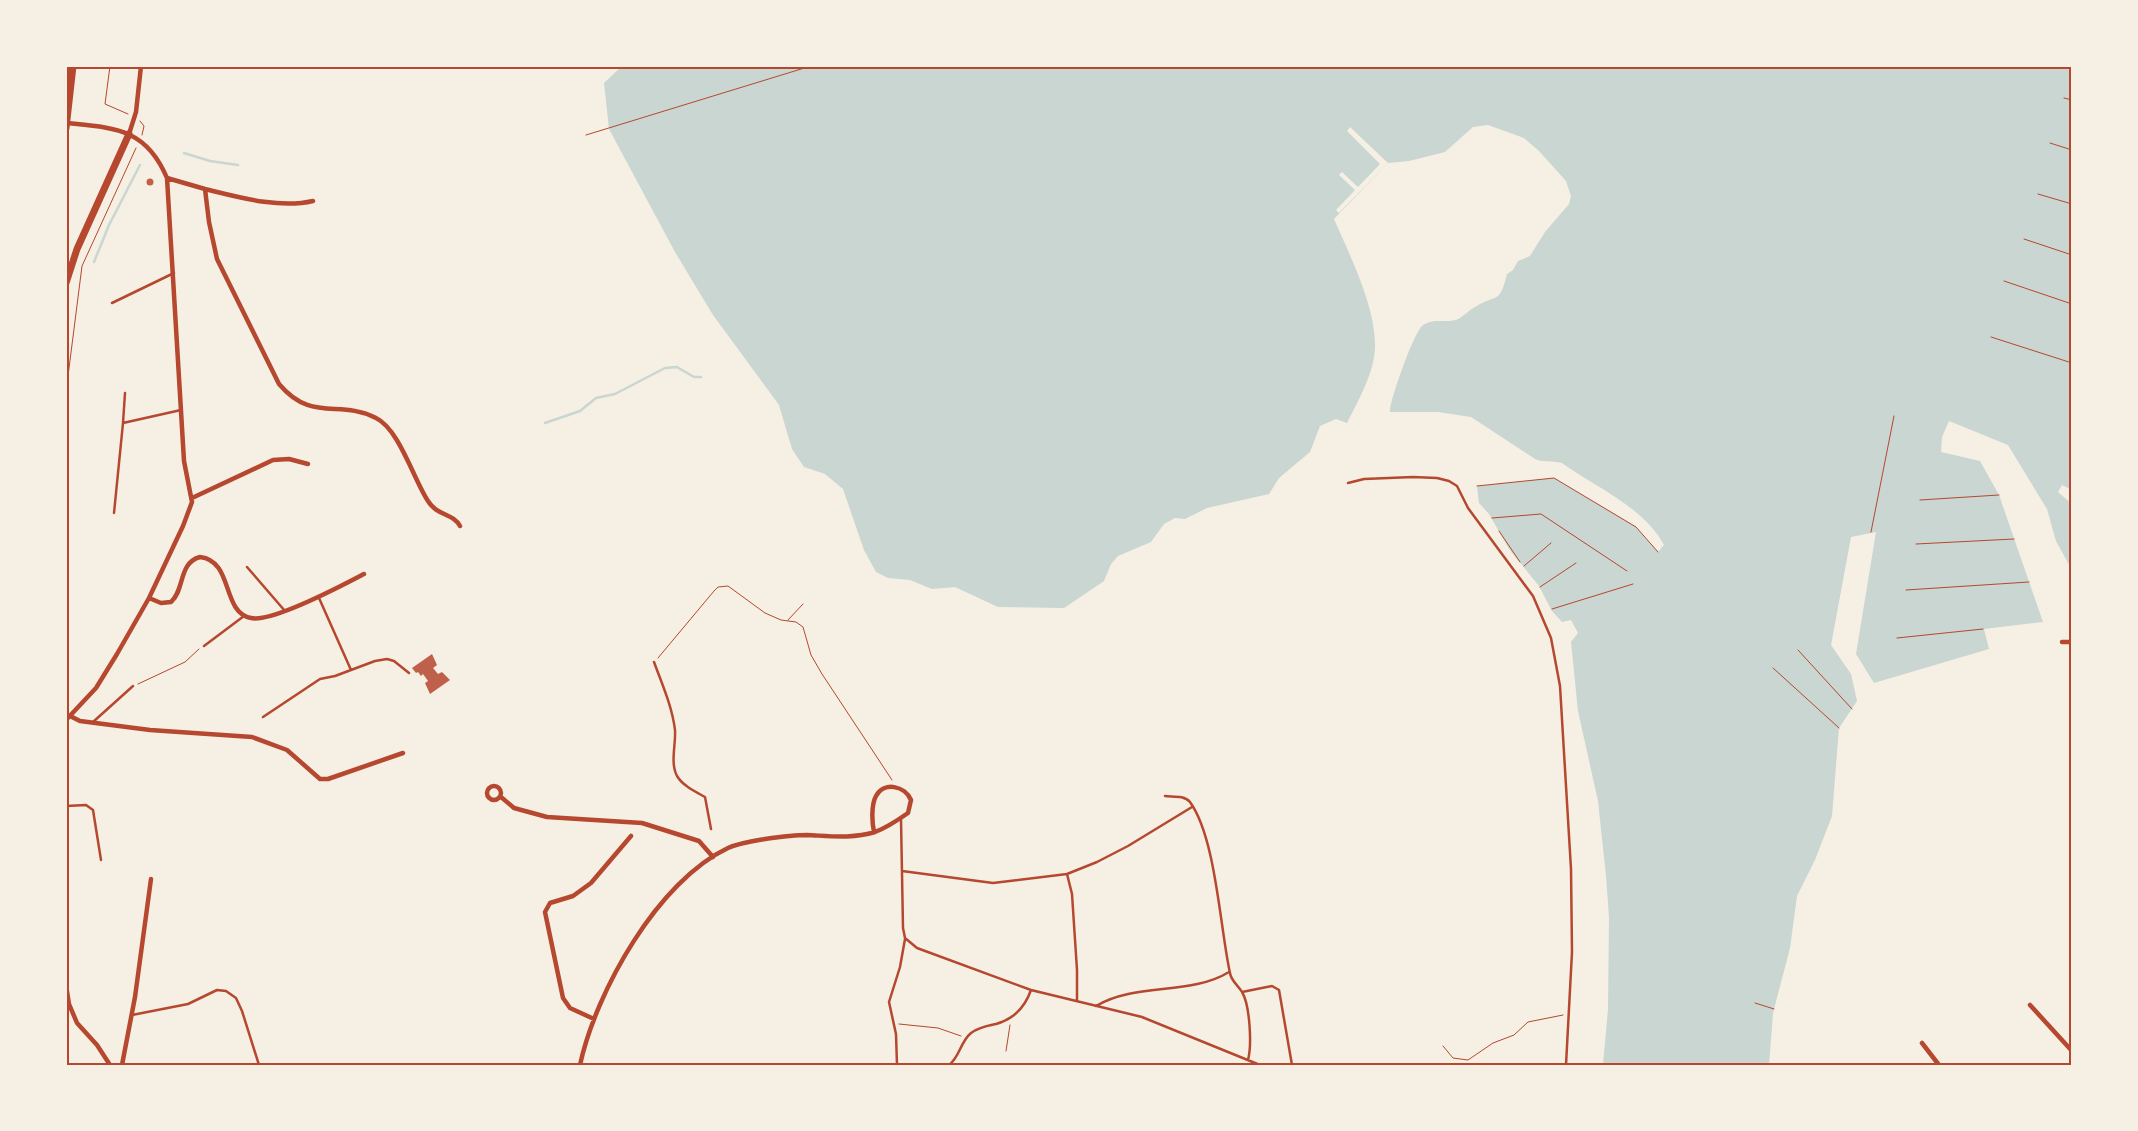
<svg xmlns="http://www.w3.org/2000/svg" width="2138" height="1131" viewBox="0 0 2138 1131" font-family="'Noto Serif',serif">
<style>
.water{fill:#c9d6d2}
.pier{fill:#f6efe4}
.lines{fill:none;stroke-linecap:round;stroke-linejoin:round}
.stream{stroke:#c9d6d2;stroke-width:2.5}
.building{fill:#bf614a}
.path{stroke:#b5482f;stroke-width:1}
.service{stroke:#b5482f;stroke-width:2.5}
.minor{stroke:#b5482f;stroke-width:4.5}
.primary{stroke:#b5482f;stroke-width:7}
.neatline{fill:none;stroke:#b5482f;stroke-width:2}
</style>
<rect width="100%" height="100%" fill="#f6efe4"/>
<!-- water -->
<path class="water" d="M 622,66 L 2072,66 L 2072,490 L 2062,485 L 2058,492 L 2072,504 L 2072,570 L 2056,541 L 2047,509 L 2008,445 L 1949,421 L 1942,437 L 1941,452 L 1980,461 L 1999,495 L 2043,622 L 1984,629 L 1989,649 L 1874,683 L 1856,654 L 1876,532 L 1851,537 L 1831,645 L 1851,674 L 1857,701 L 1839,728 L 1832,816 L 1815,860 L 1797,896 L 1790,948 L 1773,1013 L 1769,1065 L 1603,1065 L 1608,1009 L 1609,917 L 1606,876 L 1598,801 L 1578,711 L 1571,642 L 1578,633 L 1571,620 L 1562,622 L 1552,611 L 1539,586 L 1509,549 L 1489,514 L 1479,503 L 1477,486 L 1554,478 L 1635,526 L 1658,552 L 1664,545 C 1644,507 1595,487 1562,463 C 1552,460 1544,463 1535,459 L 1471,417 L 1438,412 L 1390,412 C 1390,399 1414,333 1422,326 C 1433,318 1444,323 1456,320 C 1462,318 1469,310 1475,307 C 1497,293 1499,306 1507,274 L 1513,270 L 1518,261 L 1530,256 L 1545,232 L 1569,204 L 1571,196 L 1566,181 L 1539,151 L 1524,138 L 1488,125 L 1473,127 L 1445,152 L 1409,161 L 1388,163 L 1334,219 C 1350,256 1374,303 1375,343 C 1376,370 1359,399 1347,423 L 1336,419 L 1320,426 L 1310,452 L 1279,478 L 1269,494 L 1207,508 L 1185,519 L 1175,518 L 1164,524 L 1151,542 L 1118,556 L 1111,564 L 1104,581 L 1064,608 L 998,607 L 955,587 L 932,589 L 910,580 L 888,578 L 876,572 L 864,550 L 843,489 L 825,474 L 804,467 L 792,449 L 779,405 L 713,315 L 675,252 L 609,129 L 604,83 Z"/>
<!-- pier -->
<path class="pier" d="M 1350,127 L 1388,163 L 1339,213 L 1336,210 L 1355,190 L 1339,175 L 1342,172 L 1358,187 L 1380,164 L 1347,131 Z"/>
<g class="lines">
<!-- stream -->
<path class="stream" d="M 184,153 L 210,161 L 238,165
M 94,262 L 109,225 L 140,165
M 545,423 L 580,411 L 596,398 L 615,394 L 665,368 L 677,367 L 694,377 L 701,377"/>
</g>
<!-- building -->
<path class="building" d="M146.5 182a3.5 3.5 0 1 1 7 0a3.5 3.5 0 1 1-7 0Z
M 432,654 L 437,665 L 433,668 L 438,674 L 442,672 L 450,680 L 430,694 L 425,683 L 428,681 L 423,674 L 421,676 L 418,672 L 416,673 L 412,668 Z"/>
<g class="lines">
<!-- path -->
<path class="path" d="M 110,66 L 105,104 L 128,114
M 2064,98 L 2072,100
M 140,121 L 144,126 L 142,135
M 586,135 L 811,66
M 2050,143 L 2072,150
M 2038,194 L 2072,204
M 2024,239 L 2072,255
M 2004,281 L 2072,304
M 1991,337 L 2072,363
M 66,392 L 82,266 L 136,148
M 1477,486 L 1554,478 L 1636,527 L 1658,552
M 1920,500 L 1999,495
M 1492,518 L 1541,514 L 1627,571
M 1499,531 L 1520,562
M 1871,532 L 1894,416
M 1916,544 L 2014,539
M 1524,566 L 1551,543
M 1540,587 L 1576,563
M 1906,590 L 2029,582
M 1552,609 L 1633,584
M 788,620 L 803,604
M 1897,638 L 1983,629
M 1798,650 L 1852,709
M 658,658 L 714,591 L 718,587 L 728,586 L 765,613 L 781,620 L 796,622 L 803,627 L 811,655 L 822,674 L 892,780
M 1773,668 L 1839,728
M 138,684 L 185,662 L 199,649
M 1755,1003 L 1774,1009
M 899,1024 L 938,1028 L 961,1036
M 1443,1046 L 1453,1058 L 1468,1060 L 1493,1043 L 1514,1035 L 1528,1022 L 1563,1015
M 1006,1051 L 1010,1025"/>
<!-- service -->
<path class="service" d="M 112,303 L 174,273
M 125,393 L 123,423 L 181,410
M 1348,483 L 1364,479 L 1413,477 L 1437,478 L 1449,481 L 1457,486 L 1468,508 L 1533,596 L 1551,638 L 1560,686 L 1571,869 L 1572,952 L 1566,1065
M 114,513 L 123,423
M 247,567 L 285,611
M 319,598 L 351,670
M 204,646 L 244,616
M 654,662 C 662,684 672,706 675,730 C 676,744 670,763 677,776 C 683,786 696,792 705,797 L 711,829
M 263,717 L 320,679 L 335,676 L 375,661 L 387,659 L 394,661 L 409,673
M 93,722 L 133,686
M 1165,796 C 1173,797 1184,795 1190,802 C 1216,838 1220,928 1230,973 C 1231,981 1238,985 1242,992 C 1250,1005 1252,1045 1248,1060
M 66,806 L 86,805 L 93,810 L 101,860
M 901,819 L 903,928 L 905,938 L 917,948 L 1031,990 L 1142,1017 L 1260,1065
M 902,871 L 993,883 L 1067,874 L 1097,862 L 1128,846 L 1192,807
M 1067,874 L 1072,894 L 1077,970 L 1077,1000
M 1242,992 L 1272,986 L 1279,990 L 1292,1065
M 1096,1006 C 1136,982 1190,996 1229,972
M 132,1015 L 188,1004 L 217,990 L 226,991 L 236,998 L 242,1011 L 259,1065
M 897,1065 L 896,1034 L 889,1002 L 900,967 L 905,939
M 949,1065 C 960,1057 960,1042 971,1033 C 979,1027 987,1026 996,1024 C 1014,1019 1025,1007 1031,990"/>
<!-- minor -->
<path class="minor" d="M 66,123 C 115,128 146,128 167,178 L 184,461 L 192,502 L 183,526 L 149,598 L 117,654 L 96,688 L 66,720
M 129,134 L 136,112 L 141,66
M 167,178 L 205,189 L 209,222 L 217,259 L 279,384 C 312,423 339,399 376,418 C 399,429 414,480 428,501 C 437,516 453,513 460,526
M 205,189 C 238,197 279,209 313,201
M 192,498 L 273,460 L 289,459 L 308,464
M 149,598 L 161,603 L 171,602 C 185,590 178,563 200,557 C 234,561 221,612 251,618 C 272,623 343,585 364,574
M 2062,642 L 2072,642
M 70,716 L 80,721 L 150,730 L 252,737 L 287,750 L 320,779 L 328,779 L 403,753
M487 793a7 7 0 1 1 14 0a7 7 0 1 1-14 0Z
M 501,797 L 514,808 L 547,817 L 642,823 L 699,841 L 713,857
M 66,985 L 69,1004 L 77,1023 L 97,1045 L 110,1065
M 2030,1005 L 2072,1051
M 594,1019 L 570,1008 L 563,998 L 545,912 L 550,903 L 573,896 L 591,883 L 631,836
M 1922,1043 L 1939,1065
M 122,1065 L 135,997 L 151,879
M 580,1065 C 596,991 658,881 728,848 C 739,843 753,841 765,839 C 779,837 793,835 807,835 C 830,836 852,839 875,832 C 886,828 898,820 908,813 L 911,800 C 905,786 884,781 876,796 C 871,805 872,823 874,832"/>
<!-- primary -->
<path class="primary" d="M 66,128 L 73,66
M 66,283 L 77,249 L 129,134"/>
</g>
<!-- border -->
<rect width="2138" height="1131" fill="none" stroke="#f6efe4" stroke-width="135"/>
<rect x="68" y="68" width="2002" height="996" class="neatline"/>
</svg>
